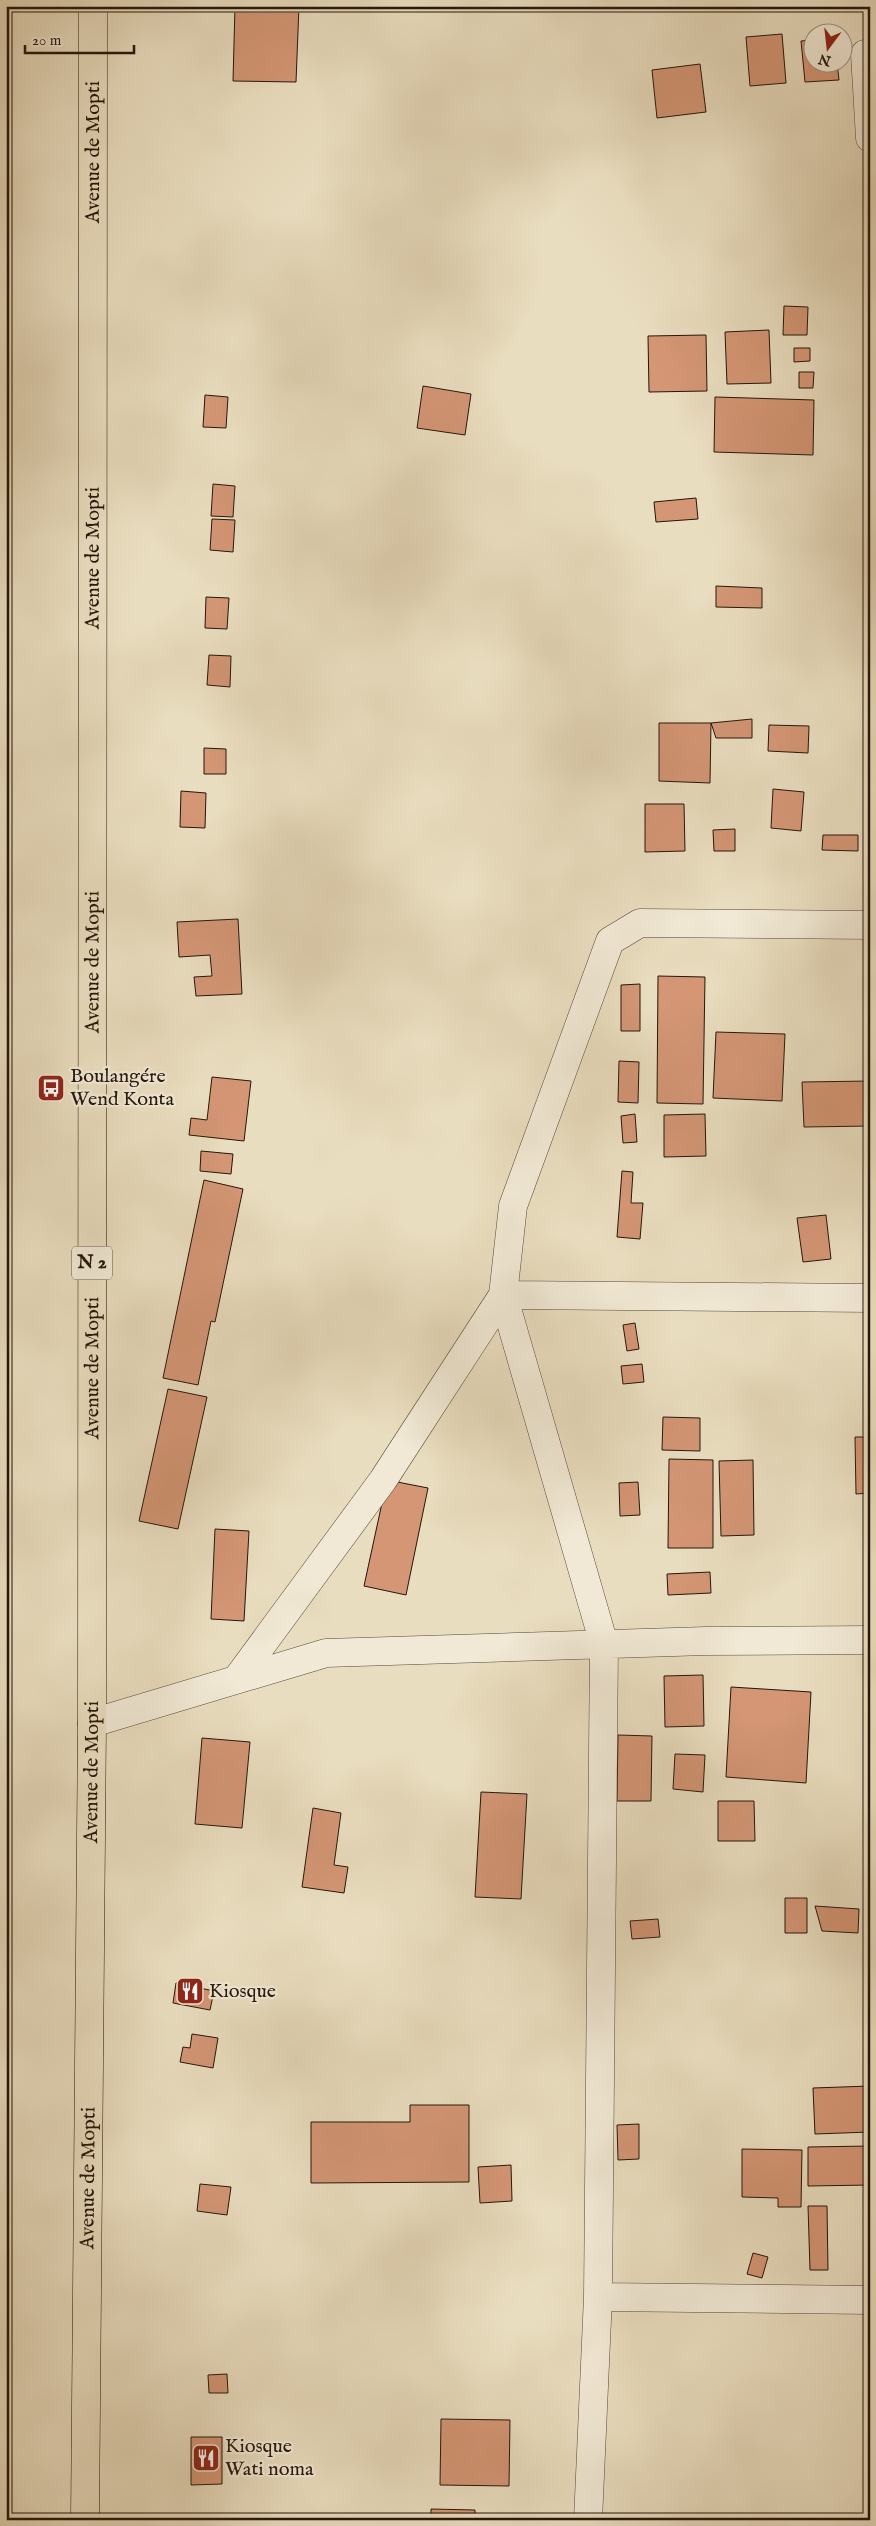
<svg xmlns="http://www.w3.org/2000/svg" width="876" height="2526" viewBox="0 0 876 2526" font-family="'IM FELL English',serif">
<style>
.building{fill:#d49675;stroke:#24160b}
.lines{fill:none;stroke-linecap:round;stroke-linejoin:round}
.minor-casing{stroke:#554838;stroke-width:29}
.major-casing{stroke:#24160b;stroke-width:29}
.minor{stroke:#f1e9d5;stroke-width:28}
.major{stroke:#e9ddbf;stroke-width:28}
.labels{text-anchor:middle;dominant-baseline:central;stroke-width:4.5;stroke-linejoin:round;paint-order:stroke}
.shield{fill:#f1e9d5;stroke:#625548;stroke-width:1}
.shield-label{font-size:19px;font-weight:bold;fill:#24160b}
.street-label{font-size:20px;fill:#24160b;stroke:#f1e9d5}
.poi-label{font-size:20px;fill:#24160b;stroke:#f1e9d5;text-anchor:start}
</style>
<rect width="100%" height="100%" fill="#e9ddbf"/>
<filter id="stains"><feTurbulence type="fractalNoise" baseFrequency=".004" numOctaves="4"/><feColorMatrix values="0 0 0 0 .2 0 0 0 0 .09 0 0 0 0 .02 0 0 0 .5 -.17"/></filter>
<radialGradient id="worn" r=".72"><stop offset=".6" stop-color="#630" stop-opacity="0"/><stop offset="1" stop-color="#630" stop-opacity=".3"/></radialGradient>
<!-- building -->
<path class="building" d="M 235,6 L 299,6 L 296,82 L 233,81 Z
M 782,34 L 786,83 L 750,86 L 746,37 Z
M 814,40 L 814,62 L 837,62 L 839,80 L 805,82 L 801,41 Z
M 700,64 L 706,112 L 657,118 L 652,70 Z
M 784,306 L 808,307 L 807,335 L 783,335 Z
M 769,330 L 771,383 L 727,384 L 725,332 Z
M 706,335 L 707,391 L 649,392 L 648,336 Z
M 794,348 L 810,348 L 810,361 L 794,362 Z
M 799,372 L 814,372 L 813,388 L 799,388 Z
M 423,386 L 471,394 L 465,435 L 417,428 Z
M 205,395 L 228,397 L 226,428 L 203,427 Z
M 715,397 L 814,400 L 813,455 L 714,452 Z
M 213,484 L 235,486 L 233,517 L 211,516 Z
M 696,498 L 698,519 L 656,522 L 654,502 Z
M 212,519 L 235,520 L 233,552 L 210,550 Z
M 716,586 L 762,588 L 762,608 L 716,607 Z
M 206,597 L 229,598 L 227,629 L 205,628 Z
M 209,655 L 231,656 L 230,687 L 207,685 Z
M 752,719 L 752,738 L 716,738 L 711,723 Z
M 659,723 L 711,723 L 710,783 L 659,781 Z
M 769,725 L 809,726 L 808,753 L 768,751 Z
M 204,748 L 226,749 L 226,774 L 204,774 Z
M 773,789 L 804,792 L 801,831 L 771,828 Z
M 181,791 L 206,793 L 205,828 L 180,827 Z
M 645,804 L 684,804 L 685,851 L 645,852 Z
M 735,829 L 735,851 L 714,851 L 713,830 Z
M 823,835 L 858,835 L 858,851 L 822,850 Z
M 238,919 L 242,994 L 196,996 L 194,977 L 212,976 L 210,955 L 179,957 L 177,922 Z
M 658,976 L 705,977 L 703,1104 L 657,1103 Z
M 640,984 L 640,1031 L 621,1031 L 621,985 Z
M 716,1032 L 785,1034 L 782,1101 L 713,1098 Z
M 619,1061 L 639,1062 L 638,1103 L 618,1102 Z
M 212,1077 L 251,1081 L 244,1141 L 189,1135 L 191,1118 L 207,1120 Z
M 870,1081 L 870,1126 L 804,1127 L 802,1082 Z
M 635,1114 L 637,1142 L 623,1143 L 621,1116 Z
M 705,1114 L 706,1156 L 664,1157 L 664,1115 Z
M 201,1151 L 233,1154 L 231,1174 L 200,1171 Z
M 622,1171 L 633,1172 L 631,1203 L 643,1203 L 640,1239 L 617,1237 Z
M 204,1180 L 243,1189 L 215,1322 L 211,1321 L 198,1385 L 163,1378 Z
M 826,1215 L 831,1259 L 803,1262 L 797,1218 Z
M 635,1323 L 639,1349 L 627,1351 L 623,1325 Z
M 642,1364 L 644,1382 L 623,1384 L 621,1366 Z
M 168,1389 L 207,1397 L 178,1529 L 139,1521 Z
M 663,1417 L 700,1418 L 700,1451 L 662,1450 Z
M 855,1437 L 870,1437 L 870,1493 L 856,1494 Z
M 669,1459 L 713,1460 L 713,1548 L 668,1548 Z
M 753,1460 L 754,1535 L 721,1536 L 719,1461 Z
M 387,1480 L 428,1488 L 406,1595 L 364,1586 Z
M 638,1482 L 640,1515 L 620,1516 L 619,1483 Z
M 215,1529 L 249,1531 L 244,1621 L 211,1619 Z
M 710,1572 L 711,1593 L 668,1595 L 667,1574 Z
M 703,1675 L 704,1726 L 665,1727 L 664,1676 Z
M 731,1687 L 811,1692 L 806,1783 L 726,1777 Z
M 618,1735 L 652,1736 L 651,1801 L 617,1801 Z
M 202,1738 L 250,1742 L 242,1828 L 195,1824 Z
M 675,1754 L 705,1755 L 703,1792 L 673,1789 Z
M 481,1792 L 527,1794 L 521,1899 L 475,1897 Z
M 718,1801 L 754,1801 L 755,1841 L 718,1841 Z
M 313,1808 L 341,1813 L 334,1865 L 348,1867 L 344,1893 L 302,1887 Z
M 785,1898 L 807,1898 L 807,1933 L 785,1933 Z
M 815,1906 L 859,1909 L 858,1933 L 822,1931 Z
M 658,1919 L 660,1937 L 632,1939 L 630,1921 Z
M 176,1983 L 214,1991 L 210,2010 L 173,2003 Z
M 192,2034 L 218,2038 L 213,2068 L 180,2062 L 183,2047 L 190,2048 Z
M 870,2086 L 870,2132 L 815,2134 L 813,2088 Z
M 410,2105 L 469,2105 L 469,2182 L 311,2183 L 311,2122 L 410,2122 Z
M 639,2124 L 639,2159 L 618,2160 L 617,2125 Z
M 870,2146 L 870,2185 L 808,2186 L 808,2147 Z
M 742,2149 L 802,2150 L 801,2207 L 778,2207 L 778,2198 L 742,2197 Z
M 511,2165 L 512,2201 L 480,2203 L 478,2167 Z
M 200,2184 L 231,2187 L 227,2215 L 197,2211 Z
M 808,2206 L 827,2206 L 828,2270 L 810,2270 Z
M 753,2253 L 768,2257 L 762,2278 L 747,2274 Z
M 227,2374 L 228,2393 L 209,2393 L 208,2375 Z
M 441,2419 L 510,2420 L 509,2486 L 440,2485 Z
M 191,2437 L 222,2437 L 222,2484 L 191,2485 Z
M 431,2509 L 475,2510 L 475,2520 L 431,2520 Z"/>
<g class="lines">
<!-- minor casing -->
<g class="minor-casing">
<path id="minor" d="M 865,54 L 870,138
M 236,1680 L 383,1480 L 503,1295 L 513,1206 L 610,941 L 640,923 L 870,925
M 92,1723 L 326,1653 L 706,1641 L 870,1640
M 598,2297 L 870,2300
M 588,2520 L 598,2297 L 604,1644 L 503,1295 L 870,1298"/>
</g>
<!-- major casing -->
<g class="major-casing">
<g id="major">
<path id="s1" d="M 85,2520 L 92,1723 L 93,6"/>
</g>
</g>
<!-- minor -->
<use href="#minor" class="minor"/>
<!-- major -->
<use href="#major" class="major"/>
</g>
<!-- icons -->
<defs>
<g id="bus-square" transform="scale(1.4375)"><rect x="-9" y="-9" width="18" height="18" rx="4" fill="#8f2418" stroke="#f1e9d5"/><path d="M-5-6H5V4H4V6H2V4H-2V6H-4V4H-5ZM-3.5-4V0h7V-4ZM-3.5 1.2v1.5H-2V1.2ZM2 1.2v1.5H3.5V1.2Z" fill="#fff"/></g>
<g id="restaurant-square" transform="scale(1.4375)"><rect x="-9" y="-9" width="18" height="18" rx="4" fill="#8f2418" stroke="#f1e9d5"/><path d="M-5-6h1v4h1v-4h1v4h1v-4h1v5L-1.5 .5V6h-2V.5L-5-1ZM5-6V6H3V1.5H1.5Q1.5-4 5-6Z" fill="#fff"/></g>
</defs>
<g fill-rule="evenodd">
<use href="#bus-square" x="51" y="1088"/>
<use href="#restaurant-square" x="190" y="1991"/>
<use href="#restaurant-square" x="206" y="2458"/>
</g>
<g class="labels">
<!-- shield labels -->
<rect class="shield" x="72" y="1246.5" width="40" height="33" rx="4"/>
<g class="shield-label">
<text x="92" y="1263">N 2</text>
</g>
<!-- street labels -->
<g class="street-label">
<text stroke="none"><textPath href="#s1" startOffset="2368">Avenue de Mopti</textPath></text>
<text stroke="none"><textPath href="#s1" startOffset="1962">Avenue de Mopti</textPath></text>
<text stroke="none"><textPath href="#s1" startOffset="1558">Avenue de Mopti</textPath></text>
<text stroke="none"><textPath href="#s1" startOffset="1152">Avenue de Mopti</textPath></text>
<text stroke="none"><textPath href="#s1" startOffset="748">Avenue de Mopti</textPath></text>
<text stroke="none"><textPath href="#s1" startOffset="342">Avenue de Mopti</textPath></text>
</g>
<!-- poi labels -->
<g class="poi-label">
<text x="70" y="1076">Boulangére<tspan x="70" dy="23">Wend Konta</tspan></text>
<text x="209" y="1991">Kiosque</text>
<text x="225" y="2446">Kiosque<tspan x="225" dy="23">Wati noma</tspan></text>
</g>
</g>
<!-- margin -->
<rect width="876" height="2526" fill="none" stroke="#e9ddbf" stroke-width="25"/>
<rect x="8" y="8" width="861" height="2511" fill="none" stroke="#24160b" stroke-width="2.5"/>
<rect x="12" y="12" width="851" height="2501" fill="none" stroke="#24160b"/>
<!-- north arrow -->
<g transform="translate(828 48) rotate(195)"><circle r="24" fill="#f1e9d5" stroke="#9f9584"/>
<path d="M0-4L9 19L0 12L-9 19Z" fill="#8f2418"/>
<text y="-8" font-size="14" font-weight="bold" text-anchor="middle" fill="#24160b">N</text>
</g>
<!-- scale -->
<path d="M25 45v8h109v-8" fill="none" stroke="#24160b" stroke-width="2.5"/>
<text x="32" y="45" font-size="15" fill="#24160b" stroke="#f1e9d5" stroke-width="4" paint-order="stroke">20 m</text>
<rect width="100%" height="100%" filter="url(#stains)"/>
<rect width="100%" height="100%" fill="url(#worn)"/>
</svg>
